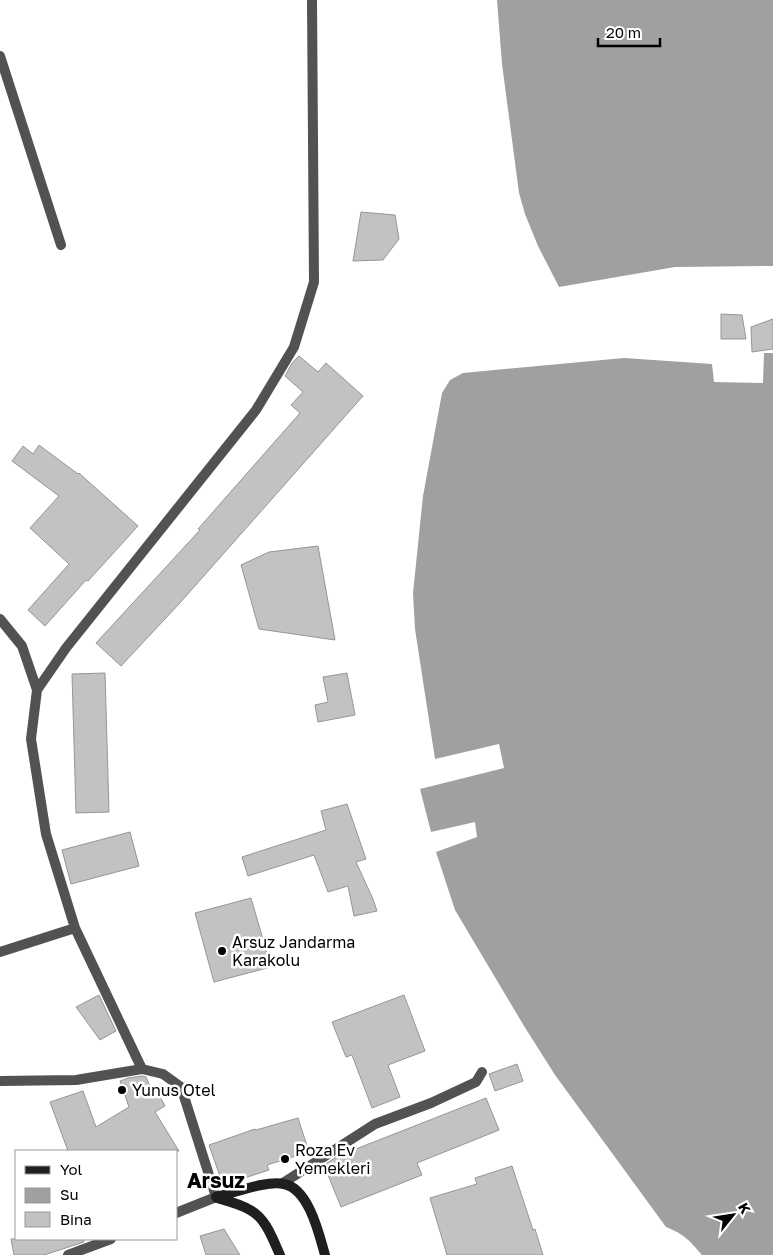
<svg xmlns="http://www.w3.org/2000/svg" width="773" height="1255" viewBox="0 0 773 1255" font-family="'Golos Text',sans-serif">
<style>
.water{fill:#a0a0a0}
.building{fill:#c2c2c2;stroke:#969696}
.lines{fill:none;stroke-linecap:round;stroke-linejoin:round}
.minor{stroke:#525252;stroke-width:10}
.tertiary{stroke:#525252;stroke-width:10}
.secondary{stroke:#1f1f1f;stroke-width:10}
.poi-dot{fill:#000;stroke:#fff;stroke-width:2}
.labels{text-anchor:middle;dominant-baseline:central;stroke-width:5;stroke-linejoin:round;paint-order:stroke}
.poi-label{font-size:16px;fill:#000;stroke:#fff;text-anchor:start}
.district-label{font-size:21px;font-weight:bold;fill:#000;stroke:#fff}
</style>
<rect width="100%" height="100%" fill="#fff"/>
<!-- water -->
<path class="water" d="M 497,0 L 773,0 L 773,266 L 675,267 L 559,287 L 538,246 L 525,214 L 519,193 L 502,64 Z
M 764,353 L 773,353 L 773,1255 L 702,1255 C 690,1241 684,1234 666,1227 L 555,1075 L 524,1026 L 455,910 L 436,852 L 477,837 L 475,822 L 431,832 L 420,789 L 504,768 L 499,744 L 435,759 L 415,629 L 413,593 L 423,496 L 442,393 L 450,380 L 463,373 L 624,358 L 712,364 L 714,382 L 763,383 Z"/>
<!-- building -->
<path class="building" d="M 361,212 L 395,215 L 399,239 L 383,260 L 353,261 Z
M 721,314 L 742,315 L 746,339 L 721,339 Z
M 773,319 L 773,349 L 752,352 L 751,327 Z
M 299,356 L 318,372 L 326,363 L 363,396 L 179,604 L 121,666 L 96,643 L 200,530 L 198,529 L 300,413 L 291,405 L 303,392 L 285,376 L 292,363 Z
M 39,445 L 78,474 L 79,473 L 138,526 L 88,581 L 86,580 L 45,626 L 28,610 L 69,564 L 30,528 L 59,496 L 12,461 L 23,446 L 33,454 Z
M 318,546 L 335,640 L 259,629 L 241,565 L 269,552 Z
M 105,673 L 109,812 L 76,813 L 72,674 Z
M 347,673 L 355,715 L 318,722 L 315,705 L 328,702 L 323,677 Z
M 347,804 L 366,859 L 356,862 L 373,899 L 377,911 L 354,916 L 348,886 L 328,892 L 314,855 L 248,876 L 242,857 L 326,830 L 321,811 Z
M 130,832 L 139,866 L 71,884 L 62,850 Z
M 251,898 L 271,967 L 214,982 L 195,913 Z
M 99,995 L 116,1031 L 100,1040 L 76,1007 Z
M 404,995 L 425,1051 L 388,1065 L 400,1097 L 372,1108 L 352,1055 L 346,1057 L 332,1022 Z
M 517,1064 L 523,1081 L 495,1091 L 489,1074 Z
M 142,1076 L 146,1077 L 153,1093 L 157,1091 L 165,1106 L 155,1112 L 179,1151 L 68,1151 L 50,1102 L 83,1091 L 96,1127 L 129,1107 L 120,1081 L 128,1078 Z
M 486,1098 L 499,1130 L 417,1163 L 422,1175 L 341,1207 L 324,1165 L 338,1156 Z
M 298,1118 L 309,1152 L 267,1165 L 269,1170 L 223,1185 L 209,1145 L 255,1129 L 256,1130 Z
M 512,1166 L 533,1230 L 535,1229 L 543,1255 L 447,1255 L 430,1198 L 477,1184 L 475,1178 Z
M 224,1229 L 240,1255 L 206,1255 L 200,1236 Z
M 11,1239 L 83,1239 L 84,1242 L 44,1255 L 14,1255 Z"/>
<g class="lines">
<!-- minor -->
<path class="minor" d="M 0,56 L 61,245
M 0,619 L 22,646 L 37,690
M 0,952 L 75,928
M 142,1069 L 75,928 L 46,834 L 31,739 L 37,690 L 66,648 L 256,410 L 294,347 L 314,282 L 312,0
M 0,1081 L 76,1080 L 142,1069 L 163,1074 L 181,1087 L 216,1197
M 283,1183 L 375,1124 L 431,1103 L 476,1082 L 482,1072"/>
<!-- tertiary -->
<path class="tertiary" d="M 176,1213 L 216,1197
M 68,1255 L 111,1239"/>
<!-- secondary -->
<path class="secondary" d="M 216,1197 C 235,1193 266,1180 284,1184 C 309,1189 319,1234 325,1255
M 217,1198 C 228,1201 240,1204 250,1210 C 266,1218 273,1240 280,1255"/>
</g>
<!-- markers -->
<g class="poi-dot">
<circle cx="222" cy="951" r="5"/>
<circle cx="122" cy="1090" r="5"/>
<circle cx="285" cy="1159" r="5"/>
</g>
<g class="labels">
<!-- poi labels -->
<g class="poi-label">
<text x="232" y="942">Arsuz Jandarma<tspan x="232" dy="18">Karakolu</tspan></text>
<text x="132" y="1090">Yunus Otel</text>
<text x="295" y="1150">Roza Ev<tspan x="295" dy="18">Yemekleri</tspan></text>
</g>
<!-- district labels -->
<g class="district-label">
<text x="216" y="1180">Arsuz</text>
</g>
</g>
<!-- legend -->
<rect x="15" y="1150" width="162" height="90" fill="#ffffff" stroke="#999999"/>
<rect x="25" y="1166" width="25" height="8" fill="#1f1f1f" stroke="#999999"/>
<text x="60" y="1175" font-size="15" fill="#000000">Yol</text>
<rect x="25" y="1188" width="25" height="15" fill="#a0a0a0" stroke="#999999"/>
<text x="60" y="1200" font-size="15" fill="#000000">Su</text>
<rect x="25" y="1212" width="25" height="15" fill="#c2c2c2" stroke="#999999"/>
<text x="60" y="1225" font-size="15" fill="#000000">Bina</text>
<!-- north arrow -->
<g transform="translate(733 1215) rotate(60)" stroke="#ffffff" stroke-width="4" paint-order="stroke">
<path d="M0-4L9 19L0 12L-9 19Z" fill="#000000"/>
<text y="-8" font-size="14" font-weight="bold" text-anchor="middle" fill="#000000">K</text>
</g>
<!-- scale -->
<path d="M598 38v8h62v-8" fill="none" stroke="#000000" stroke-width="2.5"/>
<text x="606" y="38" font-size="15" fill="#000000" stroke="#ffffff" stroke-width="4" paint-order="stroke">20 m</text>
</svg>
